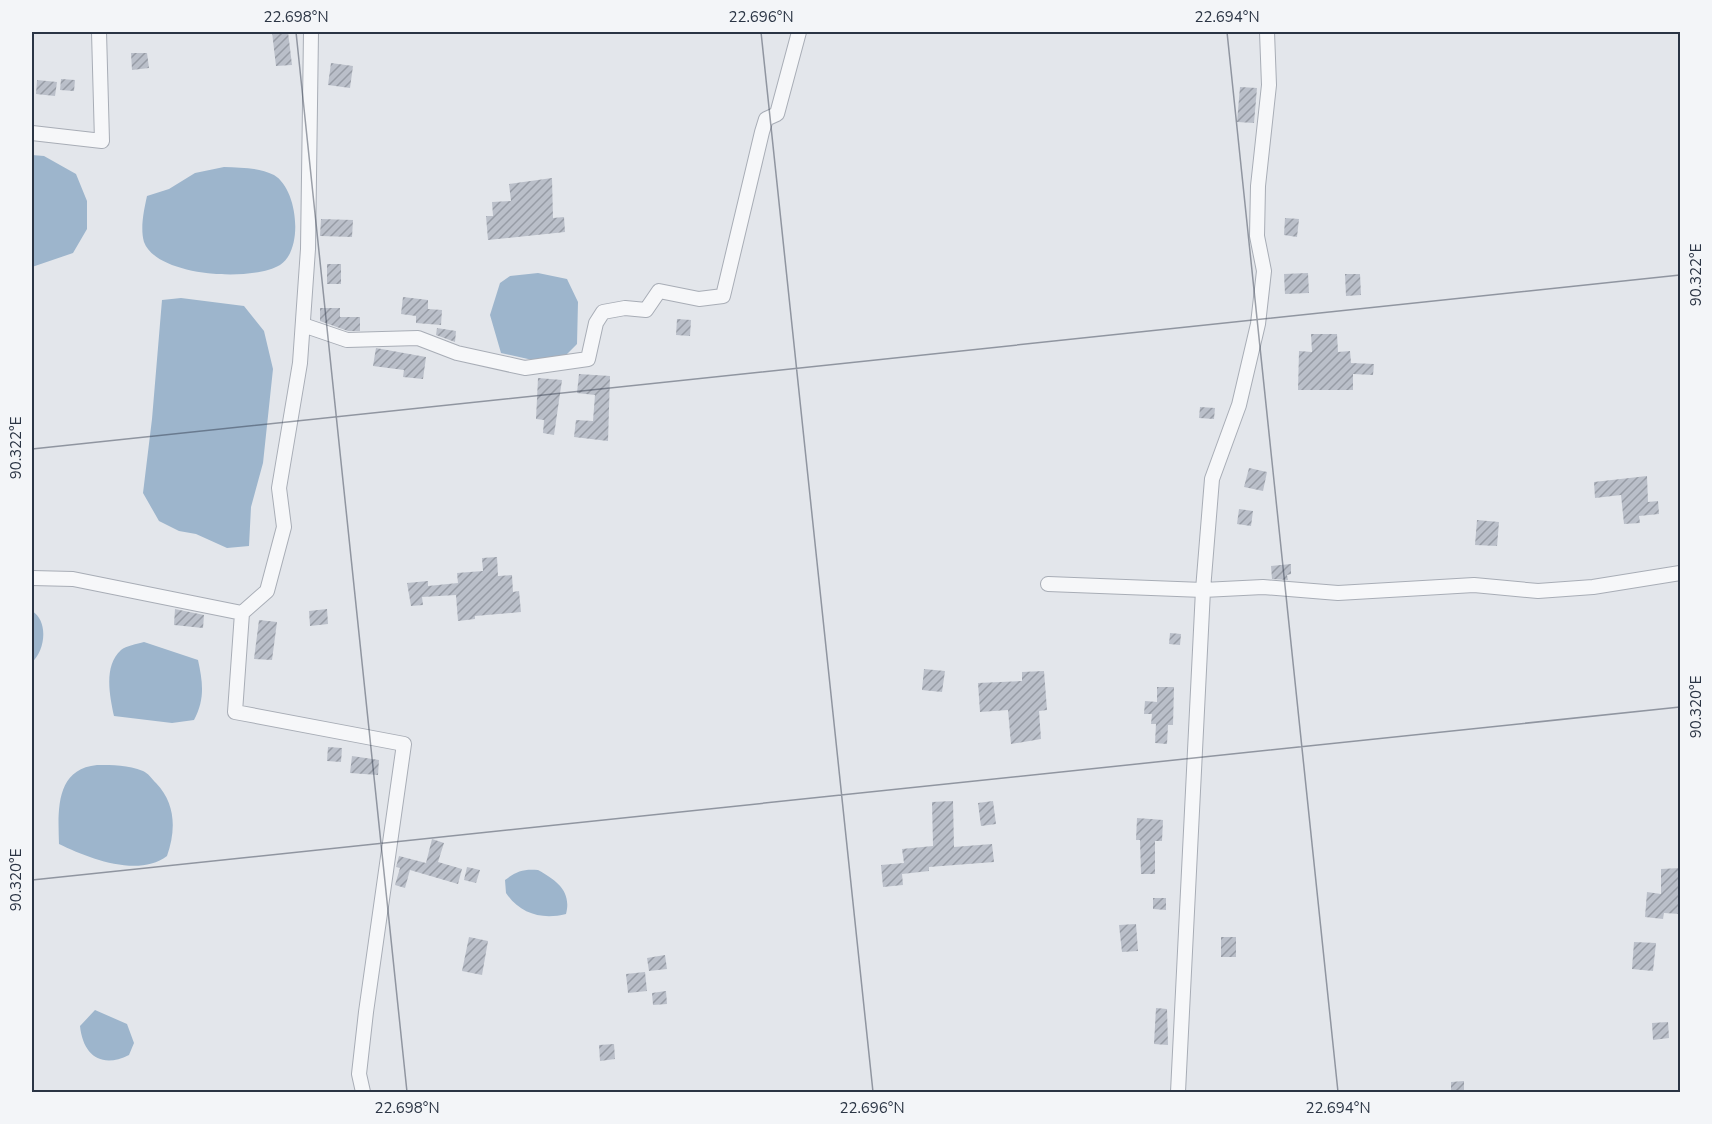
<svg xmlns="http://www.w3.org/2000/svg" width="1712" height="1124" viewBox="0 0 1712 1124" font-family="'Nunito Sans',sans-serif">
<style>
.water{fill:#9db5cc}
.building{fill:url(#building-hatch)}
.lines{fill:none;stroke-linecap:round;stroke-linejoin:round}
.minor-casing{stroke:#a8adb6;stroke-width:16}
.minor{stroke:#f6f7f9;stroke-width:14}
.ticks{fill:none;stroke:#2a3444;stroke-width:1.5;stroke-opacity:0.45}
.neatline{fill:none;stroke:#2a3444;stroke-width:2}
.ticks-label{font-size:15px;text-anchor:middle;fill:#2a3444}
</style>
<defs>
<pattern id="building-hatch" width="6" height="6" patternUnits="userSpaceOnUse" patternTransform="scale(1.5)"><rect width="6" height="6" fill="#babfc9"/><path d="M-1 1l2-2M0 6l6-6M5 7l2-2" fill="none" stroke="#979ca5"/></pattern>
</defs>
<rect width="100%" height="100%" fill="#e3e6eb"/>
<!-- water -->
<path class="water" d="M 32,155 L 44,156 L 76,174 L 87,201 L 87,229 L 73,253 L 32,267 Z
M 224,167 C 241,168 259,167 274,175 C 298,189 304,250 280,265 C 252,282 157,277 144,242 C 140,228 144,210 147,196 L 169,189 L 195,173 Z
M 538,273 L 567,279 L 578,302 L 577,344 L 563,358 L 537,361 L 501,353 L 490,315 L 500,283 L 510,276 Z
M 181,298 L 244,306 L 264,331 L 273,369 L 263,463 L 251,507 L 249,546 L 227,548 L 196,534 L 179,531 L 159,521 L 143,493 L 152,419 L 162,300 Z
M 32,611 C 49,621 45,651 32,662 Z
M 144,642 L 198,660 C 203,683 205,699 194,720 L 172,723 L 114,716 C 110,697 103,666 121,650 C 126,646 137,644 144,642 Z
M 97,765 C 113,765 128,765 143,771 C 148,773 152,779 156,783 C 176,804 176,830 167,856 C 138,878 88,858 59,844 C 58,811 55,769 97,765 Z
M 538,870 C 556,880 572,891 566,914 C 542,920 520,914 506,893 L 505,880 C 517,871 523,869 538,870 Z
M 95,1010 L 127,1024 L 134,1043 L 129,1055 C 101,1069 83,1055 80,1026 Z"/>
<!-- building -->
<path class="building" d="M 272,32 L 288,32 L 292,65 L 276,66 Z
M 131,53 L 147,53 L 149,68 L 132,70 Z
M 331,63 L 353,66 L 350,88 L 328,85 Z
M 61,79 L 75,80 L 74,91 L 60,90 Z
M 37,80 L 57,82 L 55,96 L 36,94 Z
M 1240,87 L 1257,88 L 1254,123 L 1237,122 Z
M 552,178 L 553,218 L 564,217 L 565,232 L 488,240 L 486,216 L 493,216 L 492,202 L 511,201 L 509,184 Z
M 1285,218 L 1299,219 L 1297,237 L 1284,235 Z
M 321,219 L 353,220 L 352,237 L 320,236 Z
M 327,264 L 341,264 L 341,284 L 327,284 Z
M 1308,273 L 1309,293 L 1285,294 L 1284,274 Z
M 1345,274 L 1360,274 L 1361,295 L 1346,296 Z
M 403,297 L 428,300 L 428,309 L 442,310 L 441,325 L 416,323 L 416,316 L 401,314 Z
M 320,308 L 340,308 L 340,317 L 360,317 L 360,331 L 348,331 L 320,321 Z
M 677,319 L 691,320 L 690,336 L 676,335 Z
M 437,328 L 456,331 L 455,342 L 436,335 Z
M 1311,334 L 1337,334 L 1338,352 L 1350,351 L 1351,363 L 1374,364 L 1373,375 L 1353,374 L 1353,390 L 1298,390 L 1299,351 L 1312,352 Z
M 376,348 L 426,357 L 423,379 L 403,377 L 404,370 L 373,366 Z
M 579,374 L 610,376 L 608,441 L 574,437 L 576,420 L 593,421 L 595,395 L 577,393 Z
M 538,378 L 562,380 L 554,435 L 543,433 L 544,420 L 536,419 Z
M 1200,407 L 1215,408 L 1214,419 L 1199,418 Z
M 1249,468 L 1267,472 L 1263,491 L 1244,487 Z
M 1647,476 L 1648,502 L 1658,501 L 1659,514 L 1639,516 L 1640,523 L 1624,524 L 1621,495 L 1595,498 L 1594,482 Z
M 1239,509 L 1253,511 L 1251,526 L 1237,524 Z
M 1477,520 L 1499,522 L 1497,546 L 1475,545 Z
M 497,557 L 498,576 L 512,575 L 513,592 L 519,591 L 521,612 L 475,616 L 475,619 L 458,621 L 456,595 L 422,597 L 423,605 L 411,606 L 407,583 L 428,581 L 428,586 L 458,583 L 457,573 L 483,571 L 482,558 Z
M 1291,564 L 1291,574 L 1287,575 L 1288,580 L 1272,579 L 1271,566 Z
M 175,609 L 204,615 L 203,628 L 174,625 Z
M 327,609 L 328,624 L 310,626 L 309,611 Z
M 259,620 L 277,622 L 272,660 L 254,659 Z
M 1170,633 L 1181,634 L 1180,645 L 1169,644 Z
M 924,669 L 945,671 L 942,692 L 922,690 Z
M 1044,671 L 1047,710 L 1039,711 L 1041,739 L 1011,744 L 1008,710 L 980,712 L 978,683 L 1022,681 L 1022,672 Z
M 1157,687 L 1174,687 L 1173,725 L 1168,725 L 1167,744 L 1155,743 L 1156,724 L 1151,724 L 1152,714 L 1144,714 L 1145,701 L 1157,702 Z
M 328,747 L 342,748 L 341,762 L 327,761 Z
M 352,756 L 379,760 L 378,775 L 350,773 Z
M 953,801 L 954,847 L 992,844 L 994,862 L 929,867 L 929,871 L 902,874 L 903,885 L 883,887 L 881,865 L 904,863 L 902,849 L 933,846 L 932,802 Z
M 993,801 L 996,824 L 981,826 L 978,803 Z
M 1137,818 L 1163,820 L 1162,841 L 1155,841 L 1155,874 L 1141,874 L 1140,840 L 1136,840 Z
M 432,839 L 444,843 L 438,862 L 462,869 L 458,884 L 410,870 L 405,888 L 395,885 L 400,868 L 396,867 L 399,856 L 426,863 Z
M 467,867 L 480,870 L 476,883 L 464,880 Z
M 1680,868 L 1680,914 L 1664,913 L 1663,919 L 1645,917 L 1647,892 L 1661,894 L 1661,869 Z
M 1153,898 L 1166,898 L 1166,910 L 1153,909 Z
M 1136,924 L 1138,951 L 1122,952 L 1119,925 Z
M 469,937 L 488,941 L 482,975 L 462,971 Z
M 1221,937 L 1236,937 L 1236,957 L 1221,957 Z
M 1634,942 L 1656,943 L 1653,971 L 1632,969 Z
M 665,955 L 667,969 L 649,971 L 647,958 Z
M 645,972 L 647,991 L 628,993 L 626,974 Z
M 666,991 L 667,1004 L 653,1005 L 652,993 Z
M 1156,1008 L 1167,1009 L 1168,1045 L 1154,1044 Z
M 1668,1022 L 1669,1038 L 1653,1040 L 1652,1023 Z
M 614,1044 L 615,1059 L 600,1061 L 599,1045 Z
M 1464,1081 L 1464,1092 L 1451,1092 L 1451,1082 Z"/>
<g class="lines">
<!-- minor casing -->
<g class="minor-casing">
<path id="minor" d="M 1267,32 L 1269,85 L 1258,186 L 1257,236 L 1264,271 L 1258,324 L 1239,405 L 1212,479 L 1203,590 L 1263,587 L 1338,593 L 1474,585 L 1538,591 L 1593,587 L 1680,573
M 32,133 L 102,141 L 99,32
M 303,325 L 347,340 L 418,338 L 457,353 L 525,368 L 588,359 L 596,323 L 603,312 L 625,308 L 646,310 L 659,291 L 699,299 L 723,296 L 762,132 L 766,119 L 777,114 L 799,32
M 32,578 L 73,579 L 242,613 L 235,712 L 404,744 L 366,1012 L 359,1074 L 363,1092
M 1048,584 L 1203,590 L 1178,1092
M 242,613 L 267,591 L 284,527 L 279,488 L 300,363 L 308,249 L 311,32"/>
</g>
<!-- minor -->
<use href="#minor" class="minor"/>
</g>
<!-- ticks -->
<path class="ticks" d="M 296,32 L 407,1092M 761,32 L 873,1092M 1227,32 L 1338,1092M 32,449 L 1680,275M 32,880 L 1680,707"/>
<!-- border -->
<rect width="1712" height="1124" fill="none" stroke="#f3f5f8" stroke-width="66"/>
<rect x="33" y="33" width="1646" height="1058" class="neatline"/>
<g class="ticks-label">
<text x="296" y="22">22.698°N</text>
<text x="761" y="22">22.696°N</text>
<text x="1227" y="22">22.694°N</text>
<text transform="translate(1696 275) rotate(-90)" y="5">90.322°E</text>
<text transform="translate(16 448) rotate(-90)" y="5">90.322°E</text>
<text transform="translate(1696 707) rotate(-90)" y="5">90.320°E</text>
<text transform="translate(16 880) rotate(-90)" y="5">90.320°E</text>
<text x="407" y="1113">22.698°N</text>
<text x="872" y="1113">22.696°N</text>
<text x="1338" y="1113">22.694°N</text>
</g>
</svg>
